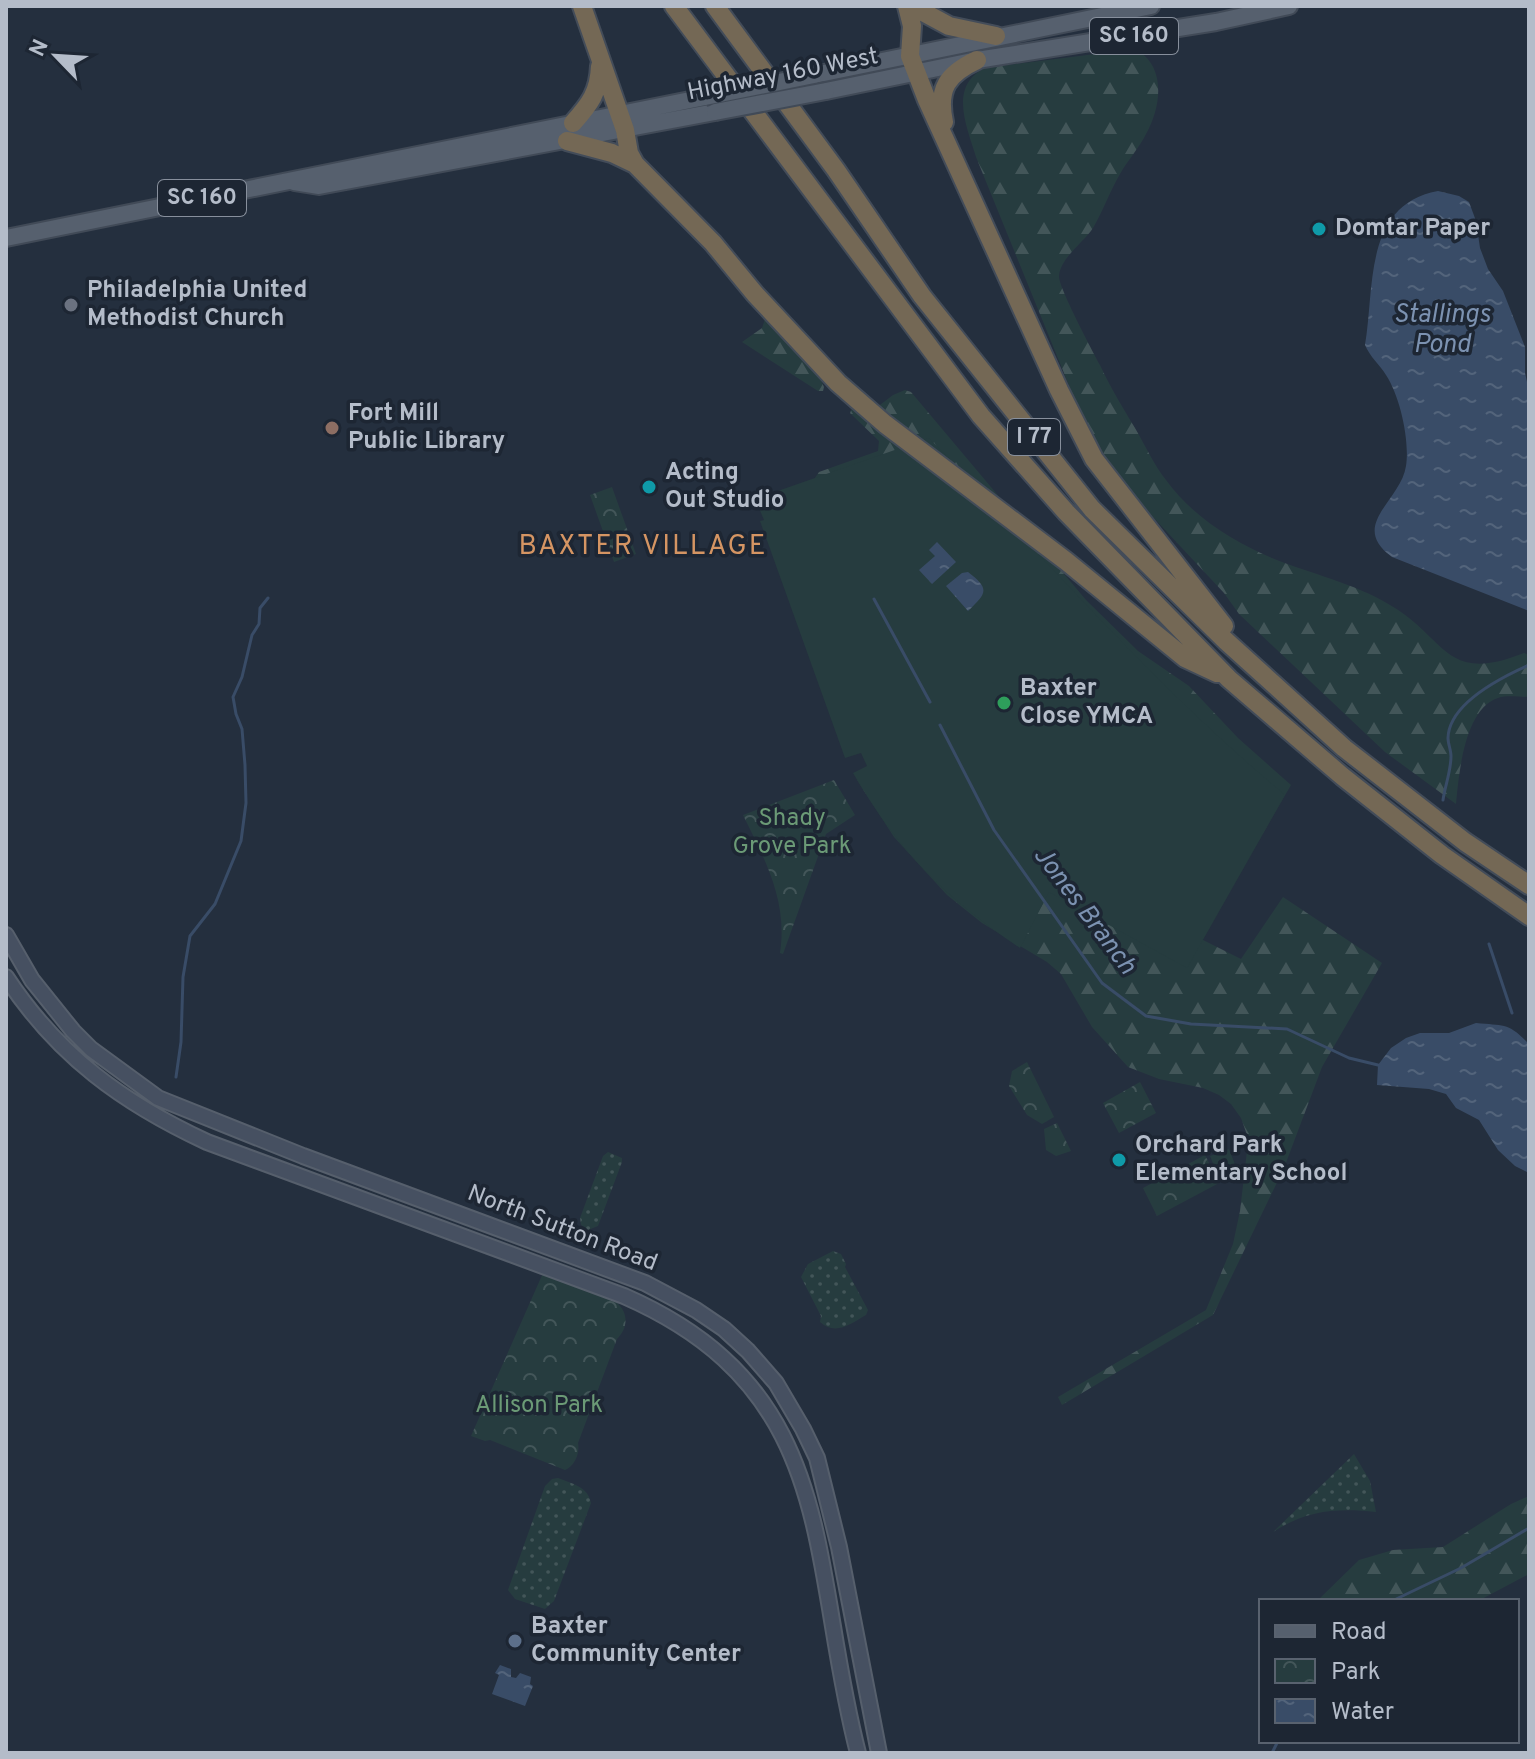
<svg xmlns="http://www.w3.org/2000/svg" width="1535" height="1759" viewBox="0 0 1535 1759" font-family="Overpass,sans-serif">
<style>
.grass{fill:url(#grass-dots)}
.forest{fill:url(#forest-firs)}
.park{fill:url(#park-crowns)}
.garden{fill:#263c3f}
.water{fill:url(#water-ripples)}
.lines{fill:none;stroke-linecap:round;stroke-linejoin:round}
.stream{stroke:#394c67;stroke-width:3}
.secondary-casing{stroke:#565f6c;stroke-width:18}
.primary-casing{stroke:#414a57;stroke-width:20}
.motorway-casing{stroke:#434c59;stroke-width:22}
.secondary{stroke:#465061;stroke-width:14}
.primary{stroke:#56606e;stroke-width:16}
.motorway{stroke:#746855;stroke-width:18}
.primary-bridge-casing{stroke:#414a57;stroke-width:20;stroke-linecap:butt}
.primary-bridge{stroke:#56606e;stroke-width:16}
.culture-dot{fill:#0f9aa8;stroke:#1d2633;stroke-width:3}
.worship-dot{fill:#6b7280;stroke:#1d2633;stroke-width:3}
.education-dot{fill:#8d6e63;stroke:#1d2633;stroke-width:3}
.leisure-dot{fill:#2e9e5b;stroke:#1d2633;stroke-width:3}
.service-dot{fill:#5c6f8a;stroke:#1d2633;stroke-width:3}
.labels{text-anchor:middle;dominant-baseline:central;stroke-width:7;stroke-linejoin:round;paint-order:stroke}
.shield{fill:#1d2633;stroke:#878f9c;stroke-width:2}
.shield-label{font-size:22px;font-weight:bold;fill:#b4bcc9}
.street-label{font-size:24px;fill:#b4bcc9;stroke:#1d2633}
.poi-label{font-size:24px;font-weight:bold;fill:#b4bcc9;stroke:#1d2633;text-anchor:start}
.park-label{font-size:24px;fill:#6b9a76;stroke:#1d2633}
.water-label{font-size:26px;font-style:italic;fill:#7c92b1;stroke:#1d2633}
.quarter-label{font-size:28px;letter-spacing:2px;fill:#d59563;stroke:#1d2633}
</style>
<defs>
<pattern id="grass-dots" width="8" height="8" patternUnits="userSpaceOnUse" patternTransform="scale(2)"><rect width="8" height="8" fill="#263c3f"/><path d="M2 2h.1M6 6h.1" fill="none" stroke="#435659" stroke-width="1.8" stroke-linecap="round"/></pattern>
<pattern id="forest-firs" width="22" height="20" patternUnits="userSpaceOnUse" patternTransform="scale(2)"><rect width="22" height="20" fill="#263c3f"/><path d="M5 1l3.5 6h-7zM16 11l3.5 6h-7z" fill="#435659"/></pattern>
<pattern id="park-crowns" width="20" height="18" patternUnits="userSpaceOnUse" patternTransform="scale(2)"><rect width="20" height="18" fill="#263c3f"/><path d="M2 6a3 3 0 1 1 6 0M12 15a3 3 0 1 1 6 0" fill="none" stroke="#435659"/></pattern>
<pattern id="water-ripples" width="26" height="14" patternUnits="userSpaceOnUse" patternTransform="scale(2)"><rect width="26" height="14" fill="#394c67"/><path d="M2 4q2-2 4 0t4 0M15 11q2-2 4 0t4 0" fill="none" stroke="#53647b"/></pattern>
</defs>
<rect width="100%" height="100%" fill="#242f3e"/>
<!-- grass -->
<path class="grass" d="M 608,1152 L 622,1158 L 622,1162 L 598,1226 L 588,1230 L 581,1225 L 580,1218 L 603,1156 Z
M 833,1251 L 841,1254 L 846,1264 L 845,1267 L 868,1310 L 866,1315 C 850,1324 836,1336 820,1322 L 821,1316 L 801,1277 L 808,1264 Z
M 1354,1454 L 1370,1481 L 1376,1512 C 1337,1508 1307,1510 1273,1532 Z
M 558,1478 C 572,1484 588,1486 591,1503 L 554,1601 L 545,1609 L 515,1599 L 508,1590 L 545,1486 L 552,1479 Z"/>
<!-- forest -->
<path class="forest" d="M 1135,49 C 1166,65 1162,106 1146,134 C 1139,148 1128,160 1120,174 C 1110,191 1103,211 1093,228 C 1084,242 1059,259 1059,277 C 1060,290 1092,350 1100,365 C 1110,387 1123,408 1135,428 C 1145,445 1154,465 1166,480 C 1192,516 1232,541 1272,558 C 1311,574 1354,583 1390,605 C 1447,638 1444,685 1524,653 L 1529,655 L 1529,697 C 1520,697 1507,695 1498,698 C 1464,709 1459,774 1456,804 L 1385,752 L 1239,614 L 1224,593 L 1138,501 L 1112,468 L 1095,440 L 1077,405 L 976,157 C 967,127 948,86 985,68 Z
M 766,316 C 779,326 776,331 786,342 C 806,363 811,356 824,387 L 823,391 L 818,391 L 742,342 L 762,328 Z
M 905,390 L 911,392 L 1086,600 L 1138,651 L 1189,686 L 1238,738 L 1291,785 L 1253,850 L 815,478 L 819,472 L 878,451 L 879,441 L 853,416 L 850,413 L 852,408 L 876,408 L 893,395 Z
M 897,749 L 1157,917 L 1241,959 L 1283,897 L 1382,963 L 1322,1067 L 1284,1168 L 1213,1315 L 1062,1405 L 1058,1397 L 1206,1310 L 1233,1244 L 1240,1211 L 1247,1151 L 1246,1132 L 1241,1118 L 1231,1104 L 1219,1095 L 1203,1088 L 1159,1079 L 1128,1067 L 1092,1027 L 1061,974 L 1047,962 L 982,923 L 947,895 L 894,837 L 857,780 Z
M 1529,1496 L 1529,1574 L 1478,1601 L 1317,1601 L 1359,1560 L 1393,1550 L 1443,1547 L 1511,1504 Z"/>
<!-- park -->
<path class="park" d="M 612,487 L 636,554 L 614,562 L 590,495 Z
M 834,780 L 855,815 L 826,834 L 783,954 L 780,953 C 788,901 765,860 743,815 Z
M 1027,1062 L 1054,1117 L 1042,1124 L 1027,1115 L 1009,1086 L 1012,1071 Z
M 1140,1082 L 1156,1113 L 1119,1133 L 1103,1103 Z
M 1057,1123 L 1071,1151 L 1056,1156 L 1046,1150 L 1044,1129 Z
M 1205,1155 L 1219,1183 L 1157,1216 L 1143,1188 Z
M 543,1273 L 612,1299 C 628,1309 630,1326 617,1339 L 578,1443 C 580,1453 575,1466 565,1470 L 490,1440 L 485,1441 L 471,1436 Z"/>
<!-- garden -->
<path class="garden" d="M 929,438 C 1046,559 1155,687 1285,795 L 1187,968 L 1049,892 L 1020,948 C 944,897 899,852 853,773 L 867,766 L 861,753 L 845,758 L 760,521 L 764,520 L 755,499 Z
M 1229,1149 L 1238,1172 L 1219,1179 L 1210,1156 Z"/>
<!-- water -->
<path class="water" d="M 1438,191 L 1459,196 L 1469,202 L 1476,221 L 1480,248 L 1488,269 L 1503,291 L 1525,347 L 1525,373 L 1529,391 L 1529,611 L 1392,557 C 1348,525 1401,501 1406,466 C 1410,441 1400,396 1386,375 C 1380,365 1370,357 1365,345 C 1375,287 1363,205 1438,191 Z
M 937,542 L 956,562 L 932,584 L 919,570 L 935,556 L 929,550 Z
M 968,572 C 990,589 987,593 968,611 L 946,586 L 962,573 Z
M 1476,1023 C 1504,1026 1508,1022 1529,1044 L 1529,1173 L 1515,1166 L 1498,1150 L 1479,1120 L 1456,1108 L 1446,1094 L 1429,1089 L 1377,1085 L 1378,1065 L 1391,1048 L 1406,1038 L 1420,1033 L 1449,1033 Z
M 500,1665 L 511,1669 L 511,1677 L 516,1678 L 520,1673 L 531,1677 L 530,1684 L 533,1686 L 525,1706 L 492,1694 L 499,1675 L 495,1673 Z"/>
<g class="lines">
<!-- stream -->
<path class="stream" d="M 874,599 L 930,702
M 940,725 L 994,830 L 1102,983 L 1146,1016 L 1191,1024 L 1287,1029 L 1349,1058 L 1378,1065
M 1443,800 C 1445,786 1451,771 1451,756 C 1451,750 1448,744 1448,738 C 1449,703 1502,677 1529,665
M 1489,944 L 1512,1013
M 176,1077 L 181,1042 L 183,977 L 190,936 L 215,904 L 241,841 L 246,803 L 245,765 L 242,729 L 236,714 L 233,697 L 242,677 L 252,635 L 259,624 L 260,608 L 268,598
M 1392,1601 L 1461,1568 L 1529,1528
M 1272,1753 L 1278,1741"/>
<!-- secondary casing -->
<g class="secondary-casing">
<path id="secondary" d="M 6,935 L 32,980 L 73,1031 L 91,1049 L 158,1098 L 303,1156 L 645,1283 L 696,1310 L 724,1329 L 748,1351 L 776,1383 L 803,1429 L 817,1458 L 839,1547 L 879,1753
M 6,977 C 58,1056 123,1103 207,1142 L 624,1296 C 841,1391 808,1560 858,1753"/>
</g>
<!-- primary casing -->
<g class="primary-casing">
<path id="primary" d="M 814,75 L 1151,6
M 826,91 L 977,60 L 1216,22 L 1289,6
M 294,182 L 319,186 L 715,112
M 6,238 L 705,97"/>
</g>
<!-- motorway casing -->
<g class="motorway-casing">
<path id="motorway" d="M 582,6 L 625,130 L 629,153 L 635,164
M 674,6 L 981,416 L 1066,512 L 1229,679 L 1342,776 L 1442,855 L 1529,916
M 715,6 L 836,170 L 922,296 L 1092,509 L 1226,641 L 1344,748 L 1465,842 L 1529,885
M 907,6 L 912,26 L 910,56 L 927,100 L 1059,390 L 1094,459 L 1224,626
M 912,6 L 949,26 L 996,36
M 944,122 C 937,89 947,74 977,60
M 573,123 C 590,104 599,92 600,66
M 567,141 L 612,153 L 635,164 L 713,243 L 755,294 L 838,383 L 885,424 L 1066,561 L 1185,658 L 1217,673"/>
</g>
<!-- secondary -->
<use href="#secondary" class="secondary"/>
<!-- primary -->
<use href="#primary" class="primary"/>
<!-- motorway -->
<use href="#motorway" class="motorway"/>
<!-- primary-bridge casing -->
<g class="primary-bridge-casing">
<path id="primary-bridge" d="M 705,97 L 814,75
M 715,112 L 826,91"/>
</g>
<!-- primary-bridge -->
<use href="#primary-bridge" class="primary-bridge"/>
</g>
<!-- markers -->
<g class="culture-dot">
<circle cx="1319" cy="229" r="8"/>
<circle cx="649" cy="487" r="8"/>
<circle cx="1119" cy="1160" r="8"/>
</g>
<circle class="worship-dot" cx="71" cy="305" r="8"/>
<circle class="education-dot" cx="332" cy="428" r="8"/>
<circle class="leisure-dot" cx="1004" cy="703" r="8"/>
<circle class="service-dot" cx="515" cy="1641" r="8"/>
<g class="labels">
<!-- shield labels -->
<g class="shield">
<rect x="1090" y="18" width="88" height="36" rx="6"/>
<rect x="158" y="180" width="88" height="36" rx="6"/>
<rect x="1008" y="419" width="52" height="36" rx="6"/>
</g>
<g class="shield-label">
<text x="1134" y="36">SC 160</text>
<text x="202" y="198">SC 160</text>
<text x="1034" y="437">I 77</text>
</g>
<!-- street labels -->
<g class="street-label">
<text transform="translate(783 75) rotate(-11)">Highway 160 West</text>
<text transform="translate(562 1229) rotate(21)">North Sutton Road</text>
</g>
<!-- poi labels -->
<g class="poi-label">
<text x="1335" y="229">Domtar Paper</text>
<text x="87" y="291">Philadelphia United<tspan x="87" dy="28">Methodist Church</tspan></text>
<text x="348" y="414">Fort Mill<tspan x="348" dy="28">Public Library</tspan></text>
<text x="665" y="473">Acting<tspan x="665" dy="28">Out Studio</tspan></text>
<text x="1020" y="689">Baxter<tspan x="1020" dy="28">Close YMCA</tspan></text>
<text x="1135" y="1146">Orchard Park<tspan x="1135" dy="28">Elementary School</tspan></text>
<text x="531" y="1627">Baxter<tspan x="531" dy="28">Community Center</tspan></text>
</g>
<!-- park labels -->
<g class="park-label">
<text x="792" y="819">Shady<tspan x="792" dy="28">Grove Park</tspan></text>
<text x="539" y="1406">Allison Park</text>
</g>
<!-- water labels -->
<g class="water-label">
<text x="1442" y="315">Stallings<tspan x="1442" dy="30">Pond</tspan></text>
<text transform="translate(1084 911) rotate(53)">Jones Branch</text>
</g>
<!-- quarter labels -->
<g class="quarter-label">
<text x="643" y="547">BAXTER VILLAGE</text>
</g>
</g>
<!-- border -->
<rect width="1535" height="1759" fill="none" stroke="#b4bcc9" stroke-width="16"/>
<!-- legend -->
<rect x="1259" y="1599" width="260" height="144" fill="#1d2633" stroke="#59626f" stroke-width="2"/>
<rect x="1275" y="1625" width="40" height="12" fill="#56606e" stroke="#59626f" stroke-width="2"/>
<text x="1331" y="1639" font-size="24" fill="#b4bcc9">Road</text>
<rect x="1275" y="1659" width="40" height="24" fill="url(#park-crowns)" stroke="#59626f" stroke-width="2"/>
<text x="1331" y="1679" font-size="24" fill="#b4bcc9">Park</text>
<rect x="1275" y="1699" width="40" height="24" fill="url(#water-ripples)" stroke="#59626f" stroke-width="2"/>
<text x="1331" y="1719" font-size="24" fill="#b4bcc9">Water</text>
<!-- north arrow -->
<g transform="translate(56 56) rotate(295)" stroke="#1d2633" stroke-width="6" paint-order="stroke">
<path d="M0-6L14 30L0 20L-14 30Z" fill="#b4bcc9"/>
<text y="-12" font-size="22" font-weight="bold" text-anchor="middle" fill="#b4bcc9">N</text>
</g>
</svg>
